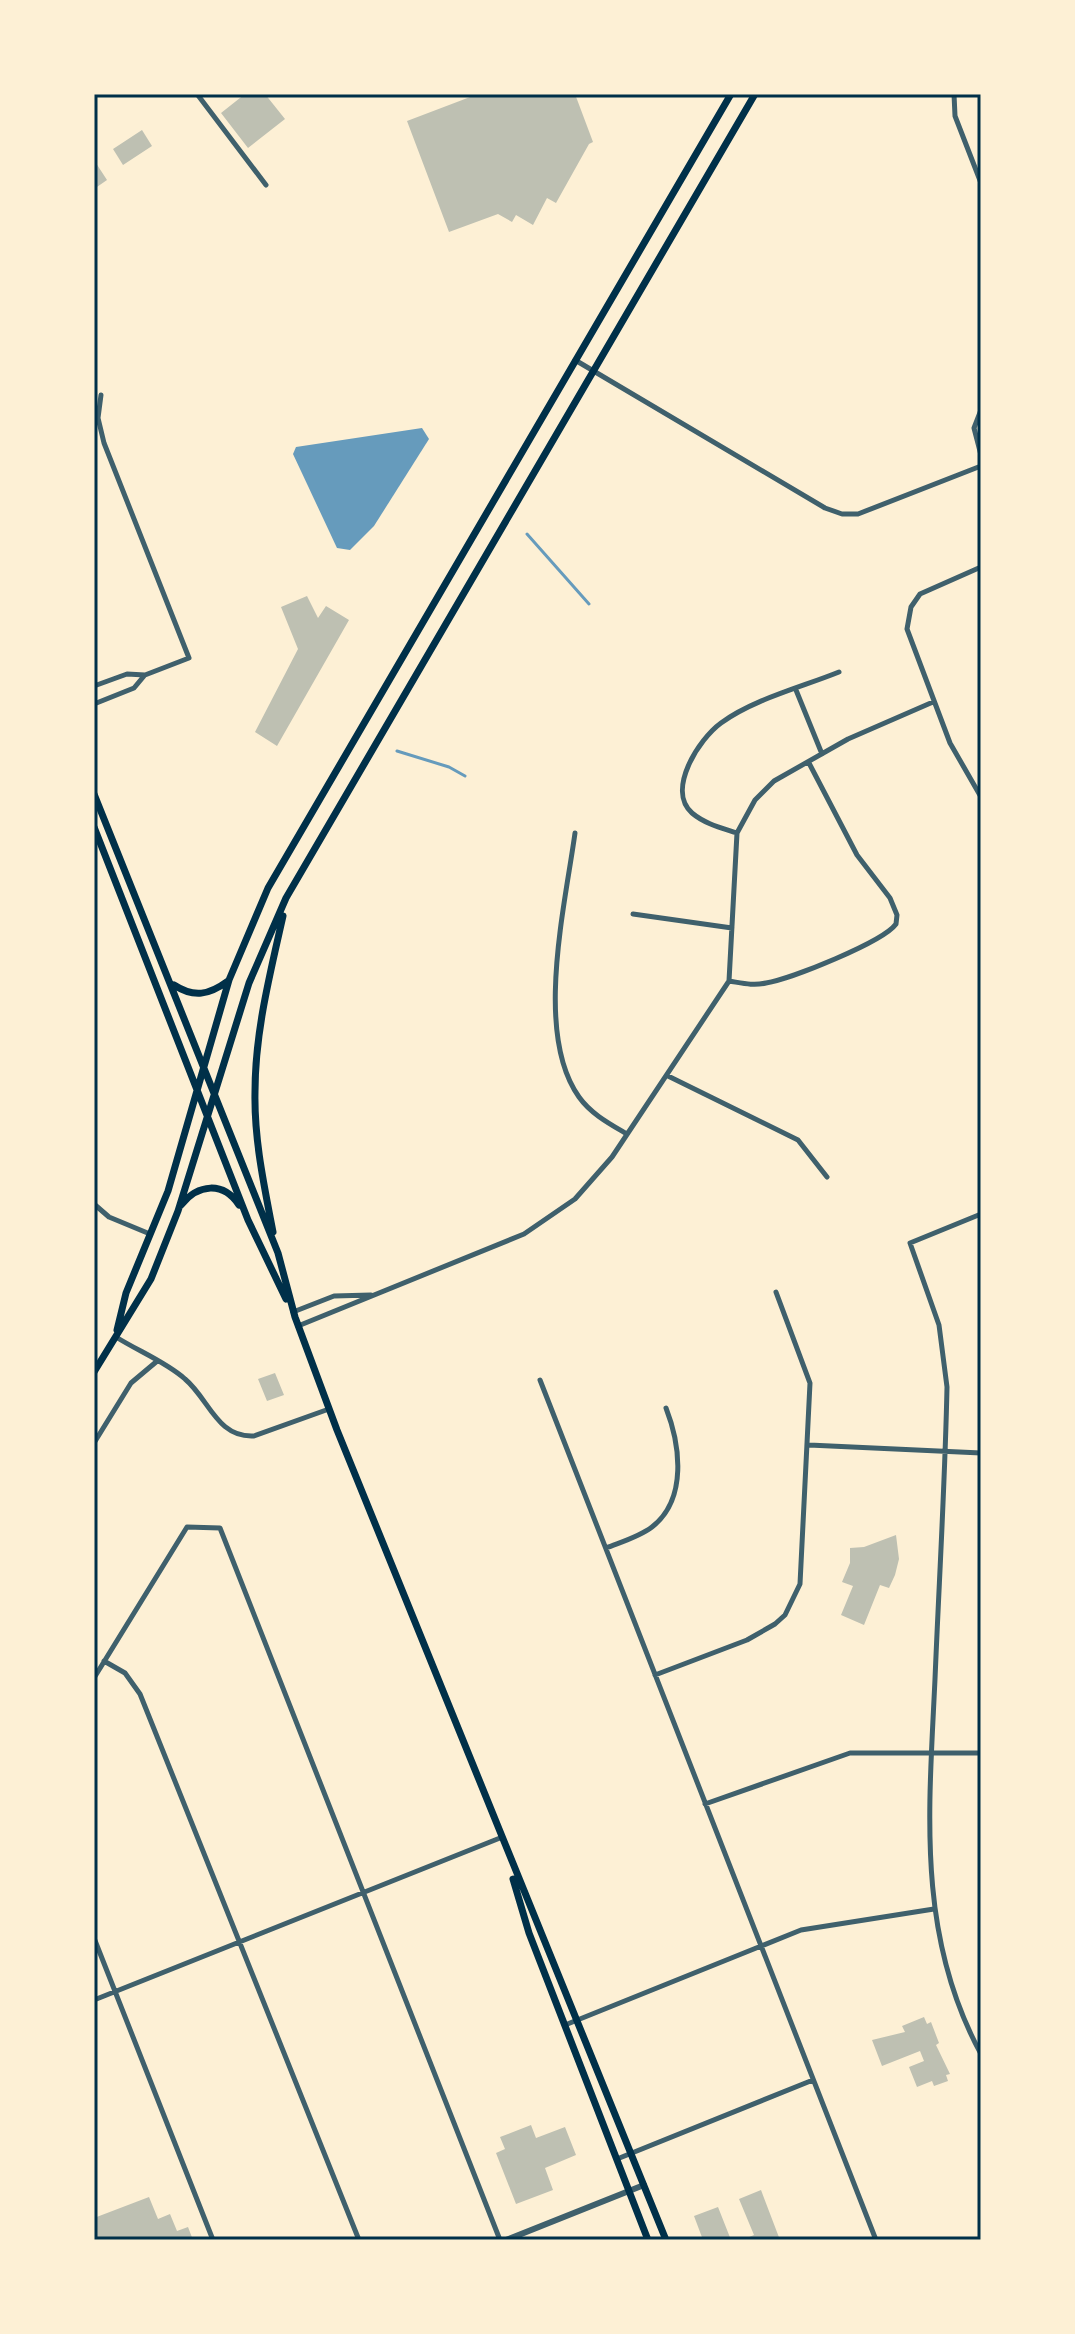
<svg xmlns="http://www.w3.org/2000/svg" width="1075" height="2334" viewBox="0 0 1075 2334" font-family="Quicksand,sans-serif">
<style>
.water{fill:#669bbc}
.lines{fill:none;stroke-linecap:round;stroke-linejoin:round}
.stream{stroke:#669bbc;stroke-width:3}
.building{fill:#bec0b2}
.minor{stroke:#3f606c;stroke-width:5}
.tertiary{stroke:#3f606c;stroke-width:6}
.secondary{stroke:#003049;stroke-width:7}
.neatline{fill:none;stroke:#003049;stroke-width:3}
</style>
<rect width="100%" height="100%" fill="#fdf0d5"/>
<!-- water -->
<path class="water" d="M 422,428 L 429,439 L 374,526 L 350,550 L 337,548 L 293,454 L 296,447 Z"/>
<g class="lines">
<!-- stream -->
<path class="stream" d="M 527,534 L 589,604
M 397,751 L 449,767 L 465,776"/>
</g>
<!-- building -->
<path class="building" d="M 245,94 L 265,94 L 285,119 L 248,148 L 221,113 Z
M 478,94 L 575,94 L 593,142 L 589,144 L 556,203 L 547,198 L 533,225 L 516,215 L 512,222 L 498,214 L 449,232 L 407,121 Z
M 142,130 L 152,146 L 123,165 L 113,149 Z
M 94,160 L 107,180 L 94,189 Z
M 307,596 L 318,618 L 326,606 L 349,620 L 277,746 L 255,732 L 298,649 L 281,607 Z
M 275,1373 L 284,1395 L 267,1401 L 258,1379 Z
M 896,1535 L 899,1559 L 895,1575 L 889,1588 L 880,1585 L 864,1625 L 841,1615 L 853,1586 L 842,1582 L 850,1563 L 850,1548 L 864,1547 Z
M 924,2017 L 927,2024 L 931,2022 L 939,2043 L 936,2045 L 950,2074 L 946,2075 L 948,2081 L 934,2086 L 932,2081 L 917,2087 L 909,2067 L 924,2061 L 920,2051 L 882,2066 L 872,2040 L 905,2032 L 902,2026 Z
M 531,2125 L 536,2138 L 565,2127 L 576,2155 L 545,2168 L 553,2190 L 516,2204 L 496,2153 L 505,2149 L 500,2137 Z
M 761,2190 L 780,2240 L 742,2240 L 754,2235 L 739,2199 Z
M 149,2197 L 158,2219 L 170,2214 L 177,2231 L 188,2227 L 193,2240 L 94,2240 L 94,2218 Z
M 718,2207 L 731,2240 L 703,2240 L 694,2216 Z"/>
<g class="lines">
<!-- minor -->
<path class="minor" d="M 197,94 L 266,185
M 954,94 L 955,116 L 981,183
M 575,360 L 825,508 L 842,514 L 858,514 L 981,466
M 981,410 L 974,428 L 981,455
M 981,567 L 920,594 L 911,607 L 907,629 L 950,743 L 981,797
M 94,686 L 127,674 L 145,675 L 189,658 L 104,443 L 98,418 L 101,395
M 796,690 L 822,754
M 94,704 L 134,688 L 144,676
M 575,833 C 565,906 534,1034 579,1097 C 591,1114 610,1124 627,1134
M 737,833 C 722,828 705,824 692,813 C 666,790 699,739 721,723 C 754,699 802,687 839,672
M 633,914 L 732,928
M 729,981 C 742,983 753,986 766,983 C 791,979 883,942 896,924 L 897,915 L 890,898 L 857,855 L 809,763
M 668,1076 L 798,1140 L 827,1177
M 94,1204 L 109,1217 L 150,1234
M 981,1214 L 910,1243 L 939,1325 L 947,1387 C 945,1484 939,1582 935,1679 C 929,1809 916,1935 981,2054
M 293,1312 L 334,1296 L 371,1295
M 298,1326 L 524,1234 L 575,1199 L 612,1157 L 729,981 L 737,833 L 755,800 L 774,781 L 848,739 L 933,702
M 116,1337 C 138,1351 166,1362 185,1379 C 209,1399 217,1438 254,1436 L 329,1409
M 540,1380 L 876,2240
M 94,1443 L 131,1383 L 156,1362
M 809,1445 L 981,1453
M 606,1548 C 621,1542 639,1537 652,1527 C 688,1499 680,1444 666,1408
M 104,1661 L 125,1673 L 140,1694 L 359,2240
M 655,1675 L 747,1640 L 775,1624 L 785,1615 L 800,1584 L 810,1383 L 776,1292
M 94,1678 L 187,1527 L 220,1528 L 500,2240
M 705,1804 L 850,1753 L 981,1753
M 94,1938 L 213,2240
M 94,2000 L 500,1838
M 565,2025 L 801,1930 L 934,1909
M 617,2159 L 813,2080"/>
<!-- tertiary -->
<path class="tertiary" d="M 506,2240 L 644,2185"/>
<!-- secondary -->
<path class="secondary" d="M 94,794 L 278,1253 L 295,1317 L 337,1430 L 666,2240
M 94,827 L 248,1220 L 286,1299
M 174,985 C 194,998 209,995 228,981
M 181,1205 C 198,1184 223,1181 239,1205
M 273,1232 C 264,1185 254,1139 255,1092 C 255,1032 270,974 283,916
M 117,1330 L 126,1293 L 168,1191 L 229,980 L 268,888 L 731,94
M 94,1372 L 151,1279 L 178,1211 L 249,983 L 286,898 L 755,94
M 513,1879 L 529,1933 L 648,2240"/>
</g>
<!-- border -->
<rect width="1075" height="2334" fill="none" stroke="#fdf0d5" stroke-width="192"/>
<rect x="96" y="96" width="883" height="2142" class="neatline"/>
</svg>
